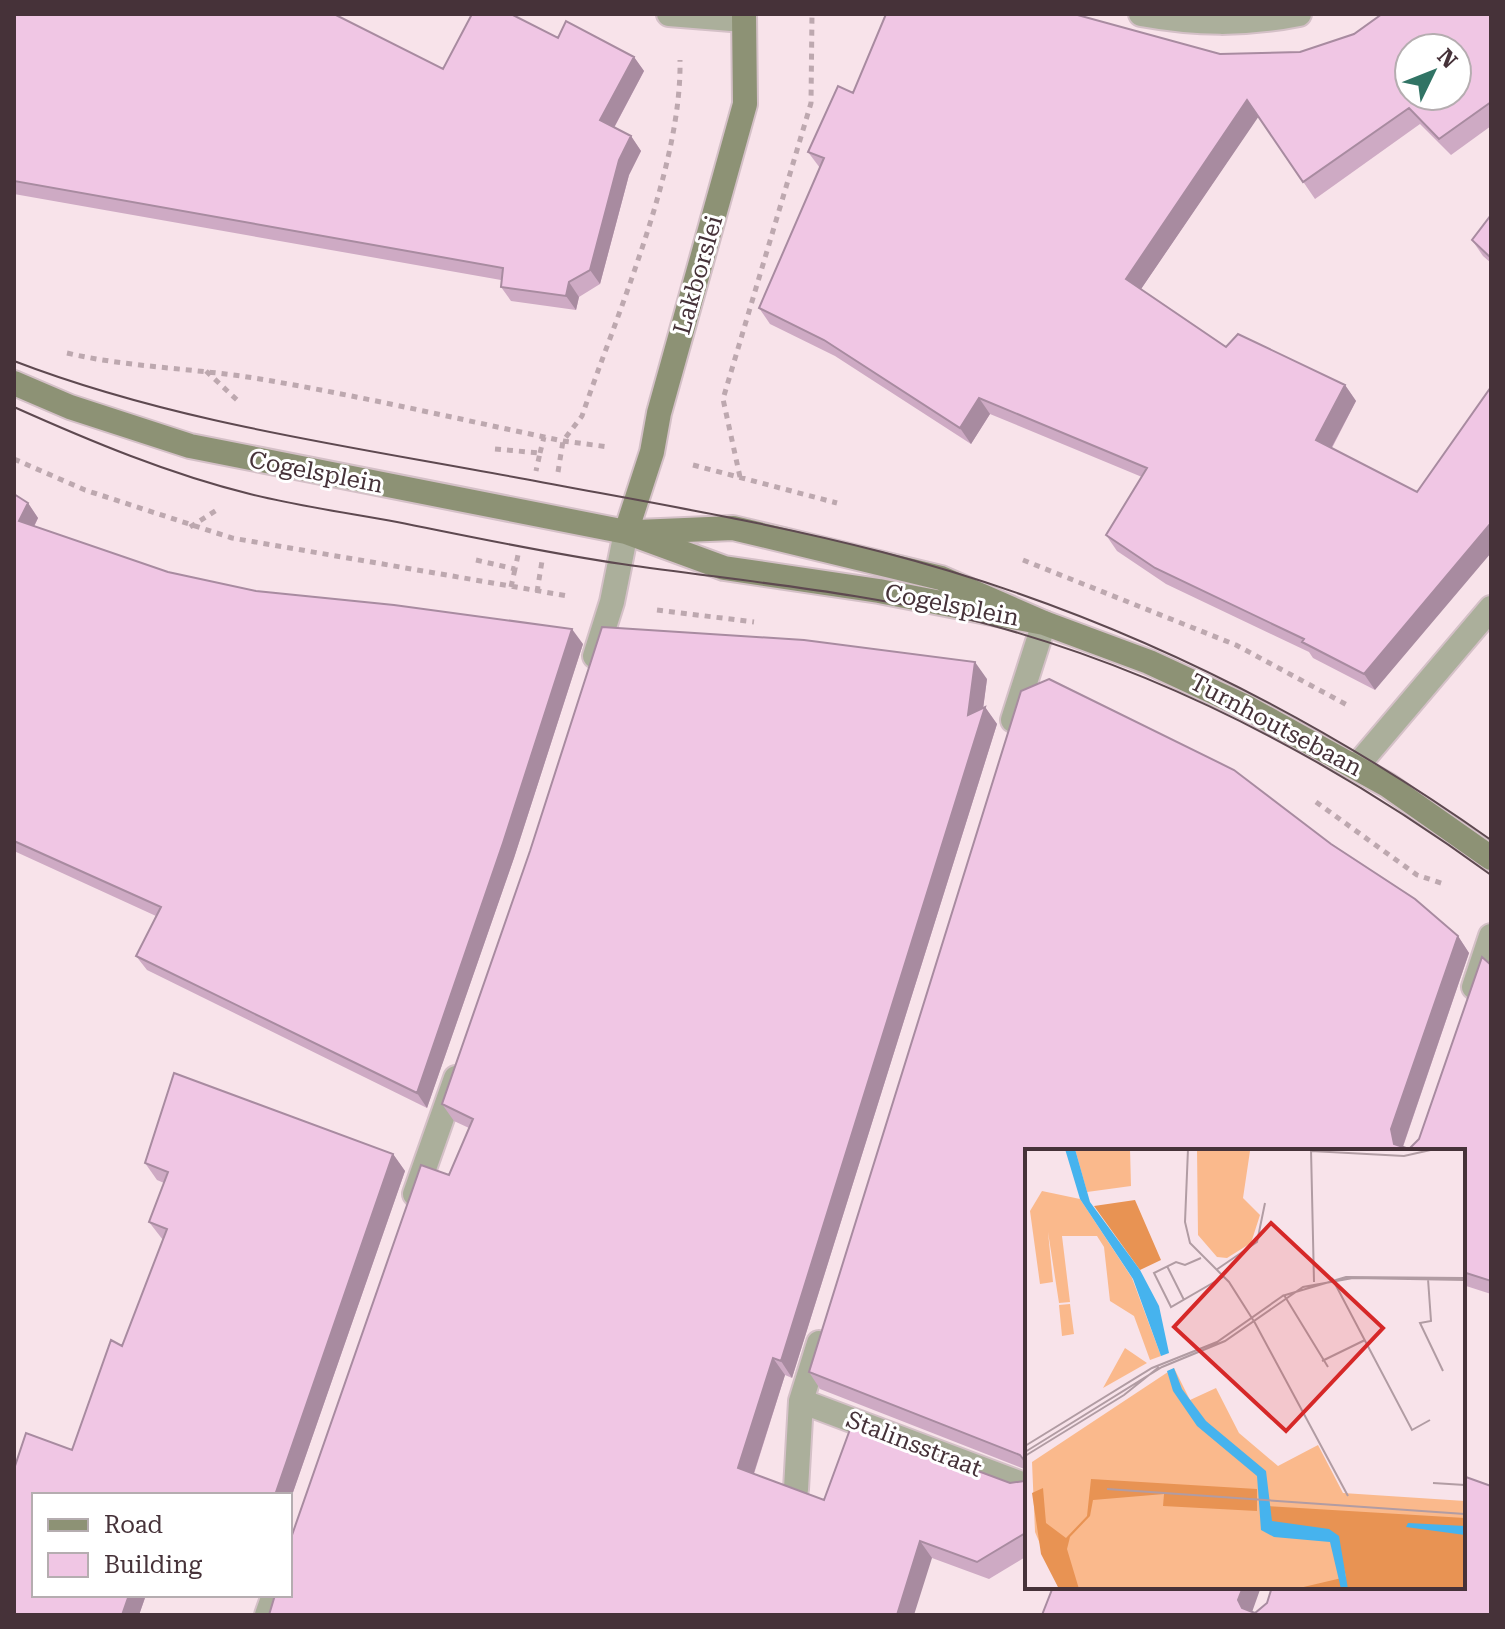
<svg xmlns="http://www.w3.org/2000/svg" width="1505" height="1629" viewBox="0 0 1505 1629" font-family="'Roboto Serif',serif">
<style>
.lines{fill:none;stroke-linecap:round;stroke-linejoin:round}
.street-casing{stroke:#d4c0c7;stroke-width:28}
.secondary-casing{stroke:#d4c0c7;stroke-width:28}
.path{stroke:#bda8af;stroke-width:5;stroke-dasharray:6 6;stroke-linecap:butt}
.street{stroke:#abaf9b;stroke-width:24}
.secondary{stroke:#8d9275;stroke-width:24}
.tram{stroke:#5e4950;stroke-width:2}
.wall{fill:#ceaac4}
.shaded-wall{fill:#a88ba0}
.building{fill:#f0c6e4;stroke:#a88ba0;stroke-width:2;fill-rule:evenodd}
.labels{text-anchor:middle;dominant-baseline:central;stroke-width:6;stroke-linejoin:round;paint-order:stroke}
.street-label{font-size:24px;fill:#463239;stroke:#fff}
.inset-road{fill:none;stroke:#b19ca3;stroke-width:2}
.view{fill:#d62828;fill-opacity:0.15;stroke:#d62828;stroke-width:4}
.inset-edge{fill:none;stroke:#463239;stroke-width:4}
</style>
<rect width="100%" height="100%" fill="#f8e3ea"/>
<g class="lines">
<!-- street casing -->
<g class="street-casing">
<path id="street" d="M 669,14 L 744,20
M 1141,14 C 1196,24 1244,25 1299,14
M 595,656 L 612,602 L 626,532
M 1013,720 L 1044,623
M 1356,767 L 1491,608
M 1474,987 L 1491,936
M 415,1194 L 456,1078
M 801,1401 L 1027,1486
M 796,1489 L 801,1401 L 819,1343
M 267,1615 L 274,1595"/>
</g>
<!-- secondary casing -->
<g class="secondary-casing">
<path id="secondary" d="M 14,383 L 70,407 L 190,446 L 626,532 L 724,568 L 879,591 L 1044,623
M 626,532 L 652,452 L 659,413 L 745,104 L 744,14
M 637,532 L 733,528 L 941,578 L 1044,623 L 1149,662 L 1246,707 L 1387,785 L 1491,858"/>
</g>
<!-- path -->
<path class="path" d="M 67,353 C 131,368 196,368 260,379 C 361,396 463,420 563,441 L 609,447
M 206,371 L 237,400
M 495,449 L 540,453 L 536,471
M 540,453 L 544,437
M 14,459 L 85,490 L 232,538 L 568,596
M 693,465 L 837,503
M 558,472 L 563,441 L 582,416 C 617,313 682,167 680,60
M 740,477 L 723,399 L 811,103 L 812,14
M 190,527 L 220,508
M 476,560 L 515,569 L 518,555
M 1023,560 L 1236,645 L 1349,706
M 511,587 L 515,569
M 537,592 L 542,561
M 657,610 L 754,622
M 1316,802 L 1417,875 L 1444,884"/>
<!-- street -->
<use href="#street" class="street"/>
<!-- secondary -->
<use href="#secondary" class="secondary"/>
<!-- tram -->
<path class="tram" d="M 14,361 C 175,423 350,446 519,478 C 640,501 763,521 882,552 C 1102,609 1306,709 1491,840
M 14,407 C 90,441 169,474 250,494 C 298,506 348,513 397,522 C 472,537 546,553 622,564 C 746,582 872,592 994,626 C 1175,676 1340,765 1491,875"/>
</g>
<!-- wall -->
<path class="wall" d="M 14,14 L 443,69 L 558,38 L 634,57 L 644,71 L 614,128 L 631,136 L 641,151 L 629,175 L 600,284 L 579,297 L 576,310 L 511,301 L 501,287 L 501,280 L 14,194 Z
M 1491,14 L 1491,126 L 1451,155 L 1420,124 L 1315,199 L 1258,116 L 1141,289 L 1226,347 L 1345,385 L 1356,401 L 1332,448 L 1375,690 L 1313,658 L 1309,652 L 1166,584 L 1117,551 L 1106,535 L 1142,477 L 990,414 L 971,444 L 835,356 L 770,324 L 759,308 L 820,168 L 808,152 L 853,93 L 1220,54 L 1300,52 Z
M 1491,215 L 1491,263 L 1483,256 L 1472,240 Z
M 14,494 L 28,503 L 38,518 L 34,527 L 168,572 L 256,591 L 583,644 L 514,858 L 427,1108 L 147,970 L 136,956 L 156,916 L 14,851 Z
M 987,679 L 983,708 L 985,707 L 997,724 L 792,1378 L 785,1375 L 754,1474 L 824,1500 L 1010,1483 L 1024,1481 L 1027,1474 L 1027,1556 L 989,1579 L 932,1558 L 290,1595 L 292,1535 L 469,1128 L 454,1121 L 442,1104 Z
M 1049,679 L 1234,770 L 1331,844 L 1415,899 L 1458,936 L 1469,953 L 1403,1147 L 1409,1149 L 1419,1139 L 1482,957 L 1491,965 L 1491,1294 L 1463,1285 L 1463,1151 L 1027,1151 L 1027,1470 L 820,1389 L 809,1372 L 1021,691 Z
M 174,1073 L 393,1154 L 405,1171 L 290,1501 L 290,1495 L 34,1495 L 34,1595 L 146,1595 L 139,1615 L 14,1615 L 14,1469 L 26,1433 L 72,1450 L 111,1340 L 122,1346 L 163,1240 L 149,1222 L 164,1183 L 157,1180 L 145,1163 Z"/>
<!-- shaded-wall -->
<path class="shaded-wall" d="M 634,57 L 644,71 L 610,135 L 600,120 Z
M 1247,100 L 1259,116 L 1137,295 L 1126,279 Z
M 631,136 L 641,151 L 629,175 L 600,284 L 590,270 L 619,160 Z
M 569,282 L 579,297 L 576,310 L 566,296 Z
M 1345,385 L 1356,401 L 1327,456 L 1316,440 Z
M 979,398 L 990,414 L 971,444 L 960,428 Z
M 28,503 L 38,518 L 29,536 L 19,521 Z
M 1491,523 L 1491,553 L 1375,690 L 1364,674 Z
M 572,629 L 583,644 L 514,858 L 427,1108 L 417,1093 Z
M 975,662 L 987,679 L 982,717 L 985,707 L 997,724 L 792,1378 L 781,1361 L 968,715 Z
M 1458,936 L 1469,953 L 1403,1146 L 1404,1151 L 1394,1144 L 1391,1129 Z
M 393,1154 L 405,1171 L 290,1501 L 290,1495 L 275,1495 Z
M 773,1358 L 785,1375 L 750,1485 L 738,1468 Z
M 920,1541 L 932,1558 L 914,1615 L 897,1615 Z
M 1243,1587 L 1261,1587 L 1251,1615 L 1242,1608 L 1238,1600 Z
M 129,1595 L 146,1595 L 139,1615 L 122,1615 Z"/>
<!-- building -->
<path class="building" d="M 14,14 L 334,14 L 443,69 L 472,14 L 511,14 L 558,38 L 566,21 L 634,57 L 600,120 L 631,136 L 619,160 L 590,270 L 569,282 L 566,296 L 501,287 L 503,268 L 14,181 Z
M 886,14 L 1074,14 L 1220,54 L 1300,52 L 1354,34 L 1382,14 L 1491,14 L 1491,102 L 1439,139 L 1409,108 L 1303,182 L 1247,100 L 1126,279 L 1226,347 L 1238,334 L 1345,385 L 1316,440 L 1417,492 L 1491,387 L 1491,523 L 1364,674 L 1302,642 L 1304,639 L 1155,568 L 1106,535 L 1147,468 L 979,398 L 960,428 L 824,340 L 759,308 L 824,158 L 808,152 L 838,86 L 853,93 ZM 1409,48 L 1457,48 L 1457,96 L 1409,96 Z
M 1491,215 L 1491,258 L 1472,240 Z
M 14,494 L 28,503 L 19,521 L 168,572 L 256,591 L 394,605 L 572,629 L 503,843 L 417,1093 L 136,956 L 161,907 L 14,841 Z
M 602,627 L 804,640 L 975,662 L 968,715 L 985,707 L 781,1361 L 773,1358 L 738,1468 L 824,1500 L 852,1424 L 1010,1483 L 1024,1481 L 1027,1474 L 1027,1532 L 977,1562 L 920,1541 L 897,1615 L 269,1615 L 275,1595 L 290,1595 L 290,1538 L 292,1535 L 421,1165 L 449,1175 L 473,1119 L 442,1104 L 530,851 Z
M 1049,679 L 1234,770 L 1331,844 L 1415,899 L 1458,936 L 1391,1129 L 1394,1144 L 1409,1149 L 1419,1139 L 1482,957 L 1491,965 L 1491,1281 L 1463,1272 L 1463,1151 L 1027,1151 L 1027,1464 L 1020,1455 L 809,1372 L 1021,691 Z
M 174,1073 L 393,1154 L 275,1495 L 34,1495 L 34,1595 L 129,1595 L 122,1615 L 14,1615 L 14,1469 L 26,1433 L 72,1450 L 111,1340 L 122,1346 L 167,1229 L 149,1222 L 168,1172 L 145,1163 Z
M 1463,1476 L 1491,1486 L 1491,1615 L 1042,1615 L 1053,1587 L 1243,1587 L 1238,1600 L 1242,1608 L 1255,1613 L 1267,1603 L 1272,1587 L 1463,1587 Z"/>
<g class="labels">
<!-- street labels -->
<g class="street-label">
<text transform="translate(698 275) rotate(-74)">Lakborslei</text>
<text transform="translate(316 472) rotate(11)">Cogelsplein</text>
<text transform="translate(952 605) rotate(11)">Cogelsplein</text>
<text transform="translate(1276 725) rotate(28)">Turnhoutsebaan</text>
<text transform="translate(914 1444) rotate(21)">Stalinsstraat</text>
</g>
</g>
<!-- overview -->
<g transform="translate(1025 1149)">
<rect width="440" height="440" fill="#f8e3ea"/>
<path d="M 50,0 L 105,0 L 106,37 L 62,43 ZM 172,0 L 278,0 L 225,2 L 218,49 L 235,66 L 226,94 L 202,109 L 192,108 L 173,86 ZM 17,42 L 55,50 L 107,129 L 136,207 L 125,211 L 109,167 L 85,152 L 79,98 L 72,87 L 37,87 L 45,153 L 34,154 L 23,83 L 28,133 L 15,135 L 5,62 ZM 45,155 L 49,185 L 37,187 L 34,156 ZM 100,199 L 122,214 L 78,239 ZM 149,219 L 165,251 L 191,239 L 214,284 L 253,317 L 293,296 L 318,344 L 440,352 L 440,440 L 34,440 L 10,383 L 7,313 Z" fill="#fab98c"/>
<path d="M 110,51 L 136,111 L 115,121 L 69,57 ZM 66,330 L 232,340 L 232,362 L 138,357 L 139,345 L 68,351 L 65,367 L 45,388 L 42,400 L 54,440 L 34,440 L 16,405 L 7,344 L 18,339 L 21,374 L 41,389 L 62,367 ZM 242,357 L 440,369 L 440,440 L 270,440 L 321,428 L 313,393 L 253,378 L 245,374 Z" fill="#e89353"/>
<path d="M 40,0 L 50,0 L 65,53 L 115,121 L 134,157 L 144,204 L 136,207 L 108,130 L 55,50 ZM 149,219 L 157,240 L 181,272 L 241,322 L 247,372 L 304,380 L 314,387 L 323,440 L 316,440 L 305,393 L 249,388 L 236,381 L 232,327 L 172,277 L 148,242 L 142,222 ZM 383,374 L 440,377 L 440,386 L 381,378 Z" fill="#46b3ee"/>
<path class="inset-road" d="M 163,0 L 160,73 L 165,94 L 204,133 L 230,174 L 323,347M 286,0 L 289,133M 286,2 L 379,7 L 410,0M 176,109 L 160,116 L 151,113 L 129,124 L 146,158 L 198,128M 142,117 L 159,151M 191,121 L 232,93 L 240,54M 307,129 L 387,281 L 405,271M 403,130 L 406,172 L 395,174 L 418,222M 259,146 L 303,218M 257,147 L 321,128 L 440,129M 297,212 L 340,191M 0,297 L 127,219 L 192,193 L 259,146M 0,303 L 137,218 L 200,192 L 278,138 L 328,129 L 440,131M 0,307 L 99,246 L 134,218M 408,334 L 440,336M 82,340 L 440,365"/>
<path class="view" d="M 246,74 L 358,179 L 261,282 L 149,178 Z"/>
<rect width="440" height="440" class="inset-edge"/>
</g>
<!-- border -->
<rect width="1505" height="1629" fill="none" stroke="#463239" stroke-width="32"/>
<!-- legend -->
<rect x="32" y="1493" width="260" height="104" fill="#ffffff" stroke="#b5adb0" stroke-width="2"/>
<rect x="48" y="1519" width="40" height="12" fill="#8d9275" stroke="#b5adb0" stroke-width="2"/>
<text x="104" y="1533" font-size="24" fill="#463239">Road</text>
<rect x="48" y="1553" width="40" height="24" fill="#f0c6e4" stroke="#b5adb0" stroke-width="2"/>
<text x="104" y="1573" font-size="24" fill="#463239">Building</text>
<!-- north arrow -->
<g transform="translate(1433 72) rotate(47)"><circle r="38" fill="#ffffff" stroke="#b5adb0" stroke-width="2"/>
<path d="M0-6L14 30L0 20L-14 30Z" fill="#317465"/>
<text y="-12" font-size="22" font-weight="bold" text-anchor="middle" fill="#463239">N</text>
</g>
</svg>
